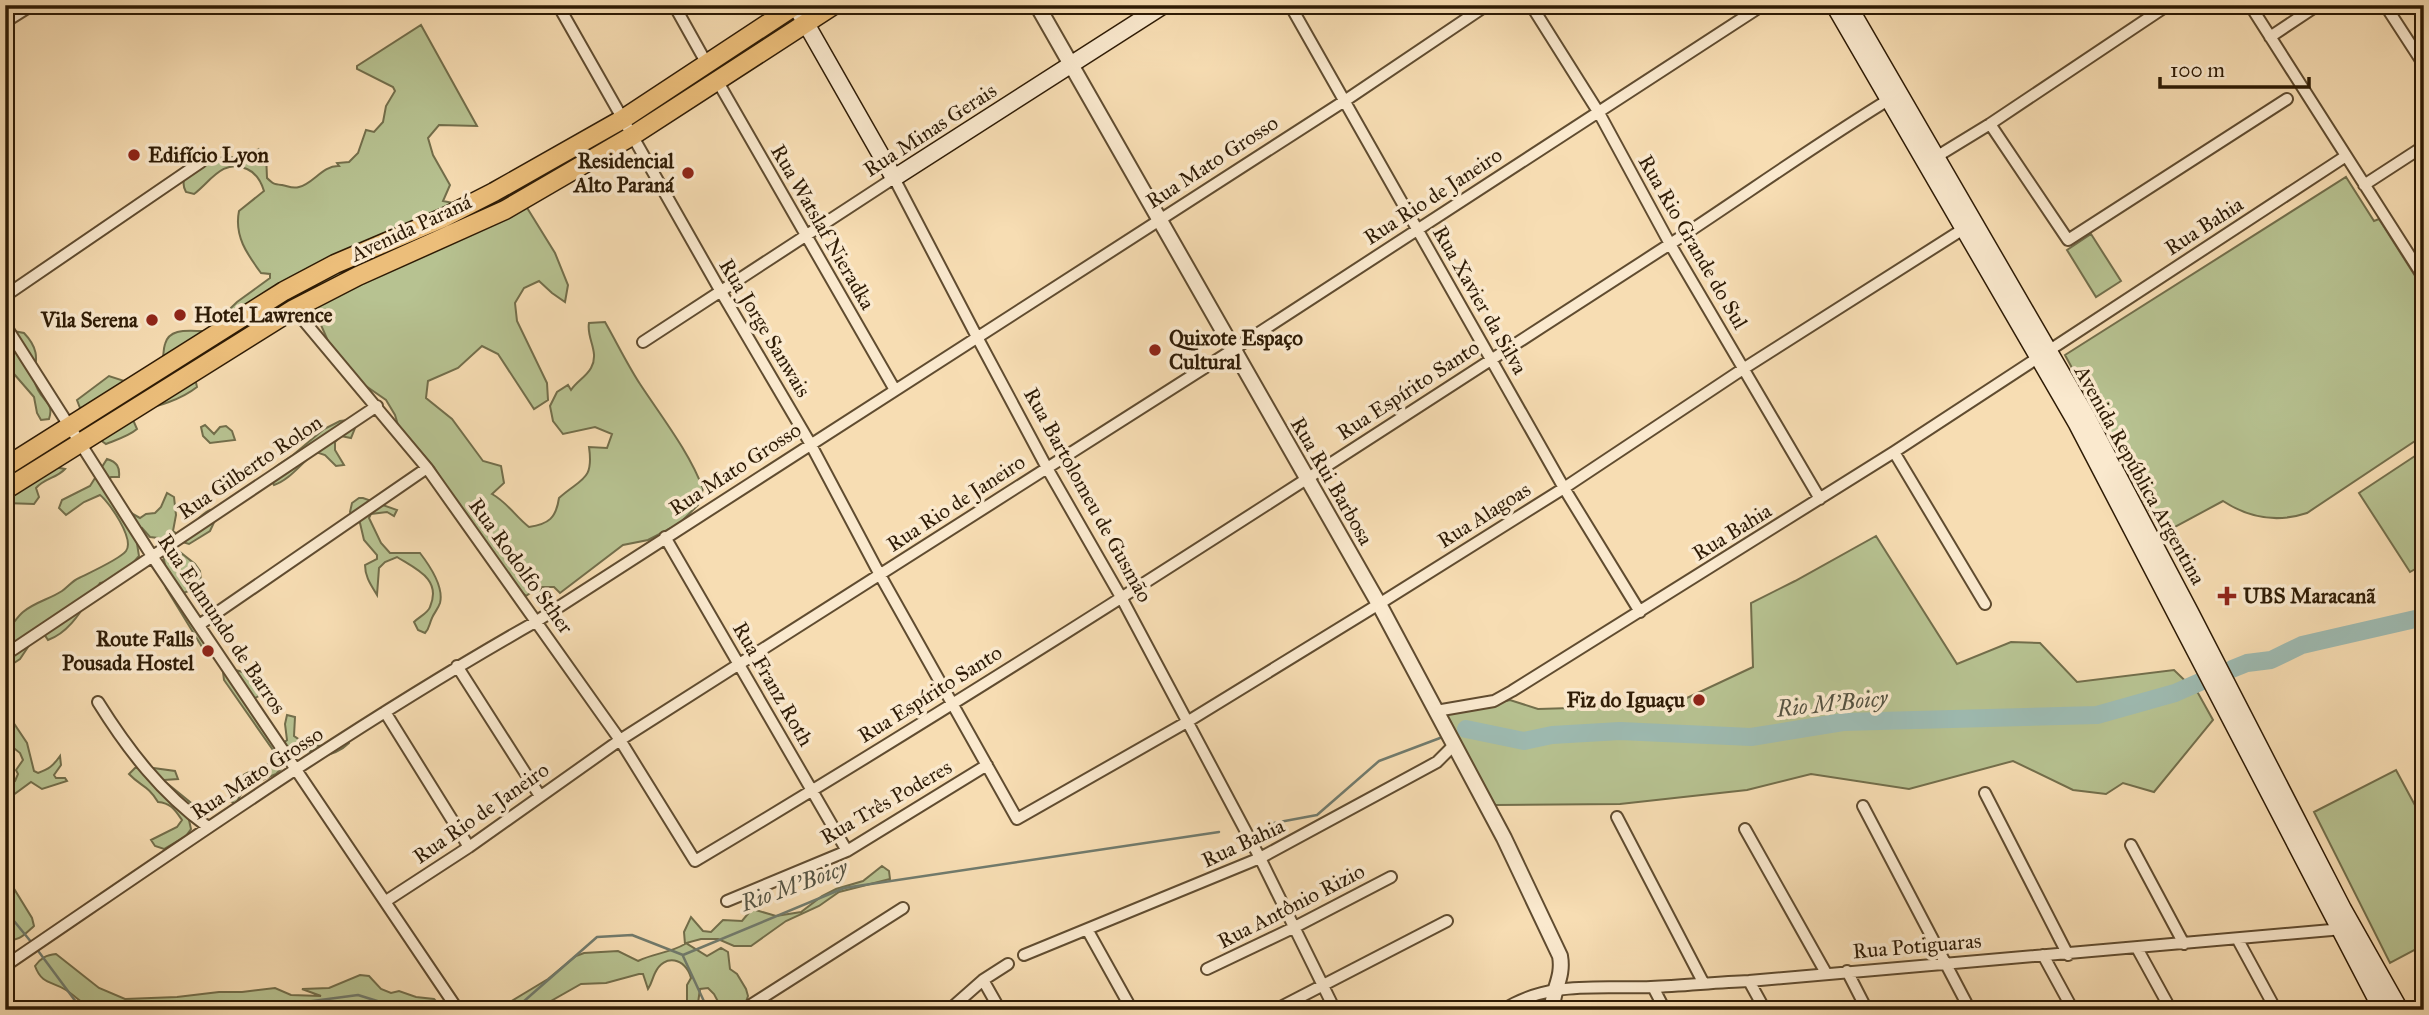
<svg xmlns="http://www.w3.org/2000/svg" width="2429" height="1015" viewBox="0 0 2429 1015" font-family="'IM FELL Great Primer',serif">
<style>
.green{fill:#b7c291;stroke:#726e4b;stroke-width:2}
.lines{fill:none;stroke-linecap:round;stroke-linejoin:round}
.stream{stroke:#717b6d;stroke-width:2.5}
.river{stroke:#9ebbb2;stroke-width:18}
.minor-casing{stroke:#604c30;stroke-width:14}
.tertiary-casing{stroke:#604c30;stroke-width:18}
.secondary-casing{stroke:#2e1b05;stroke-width:19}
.primary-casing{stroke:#2e1b05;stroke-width:21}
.minor{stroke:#fae9ce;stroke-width:10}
.tertiary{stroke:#fae9ce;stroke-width:14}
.secondary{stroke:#fae9ce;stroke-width:16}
.primary{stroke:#ecbe7a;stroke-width:18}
.poi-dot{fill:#8f2418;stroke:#fae9ce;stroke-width:2.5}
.labels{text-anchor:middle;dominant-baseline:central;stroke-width:7;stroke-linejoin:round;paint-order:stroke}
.street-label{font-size:21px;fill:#2e1b05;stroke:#fae9ce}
.poi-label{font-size:21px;font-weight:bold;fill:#2e1b05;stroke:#fae9ce;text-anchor:start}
.water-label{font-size:23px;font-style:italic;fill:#555342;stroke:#fae9ce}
</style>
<rect width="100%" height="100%" fill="#f7ddb3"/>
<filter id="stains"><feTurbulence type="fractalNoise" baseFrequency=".00286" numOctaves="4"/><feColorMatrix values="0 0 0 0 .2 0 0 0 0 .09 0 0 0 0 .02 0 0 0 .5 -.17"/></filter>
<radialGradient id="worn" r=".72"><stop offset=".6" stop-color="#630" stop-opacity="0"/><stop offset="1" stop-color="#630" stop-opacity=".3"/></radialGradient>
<!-- green -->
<path class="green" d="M 421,25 L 477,126 L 439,125 L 428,138 L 433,155 L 450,185 L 443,201 L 478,208 L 516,190 L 555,253 L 568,285 L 565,302 L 552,293 L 539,281 L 524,288 L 515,303 L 517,321 L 547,383 L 548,400 L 534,409 L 498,354 L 482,346 L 458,368 L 428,381 L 426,398 L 452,419 L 483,461 L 501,466 L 504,483 L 492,494 C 508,503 515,516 529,527 C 549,524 556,518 559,498 C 581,478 594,481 589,447 L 607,448 L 612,434 L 595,427 L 563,434 L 553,421 L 550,406 L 557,392 L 568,385 L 571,390 C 577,381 586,377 591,368 C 600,352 586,338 589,323 L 605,322 C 617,343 627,364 640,384 C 661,416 690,453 703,489 L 698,505 L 679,524 L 648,540 L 623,545 L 560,593 L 554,587 L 541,587 L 541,595 L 533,591 L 526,596 L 516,587 L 451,495 L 434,467 L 398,425 L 395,415 L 386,400 L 363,384 L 328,341 L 321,325 L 304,304 L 215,364 L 209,373 L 195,378 L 197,387 C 178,402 153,407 130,413 L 137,429 C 129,436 116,440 106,444 L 99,439 L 101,416 L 88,407 L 80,408 L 77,400 L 109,376 L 124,381 L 162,362 C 164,356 163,350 165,344 C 170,326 193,332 207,331 L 237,302 L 270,278 L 270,274 L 261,273 C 247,254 234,236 239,211 L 264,191 C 261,181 256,173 247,169 C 223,158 210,182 194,194 L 186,192 C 174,170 210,157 229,157 C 234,157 240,159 245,159 L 259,149 L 266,153 L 267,178 C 273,184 274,184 282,185 C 288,186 292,189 299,187 C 313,184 323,165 339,166 L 337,163 L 349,162 L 358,153 L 366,130 L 374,132 L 383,122 L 386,106 L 395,91 L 393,87 L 357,69 L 357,66 Z
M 2346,177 L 2374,221 L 2379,219 L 2424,290 L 2424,435 L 2307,513 C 2277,523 2249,518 2223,501 L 2162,534 L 2065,355 Z
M 2091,234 L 2121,281 L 2096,297 L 2067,250 Z
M 5,325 L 8,330 L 24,333 C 48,358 27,371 38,390 C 45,403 54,404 49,419 L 41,420 L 37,413 L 34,397 L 8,367 Z
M 348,420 L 357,423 L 351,438 L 341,436 L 335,442 L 335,450 L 344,465 L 336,466 L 325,455 L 316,452 C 302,462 290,480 274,485 L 270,478 L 272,470 L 278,465 L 293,455 L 324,429 L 340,421 Z
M 205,425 L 214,434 L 220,427 L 226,426 L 232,431 L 235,440 L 210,443 L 203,436 L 201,427 Z
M 2424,450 L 2424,564 L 2410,572 L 2359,493 Z
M 107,459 C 117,462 120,467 119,477 L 111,477 L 108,482 C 117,497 123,510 140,518 L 146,514 L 155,513 L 161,507 L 167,493 L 174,497 L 176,515 L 173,531 L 180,536 C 192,529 197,516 210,510 L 217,516 L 210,531 L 189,544 L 179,541 L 175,548 L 195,564 L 200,571 L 201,581 L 196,588 L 181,594 L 207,644 L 202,647 L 166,588 C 163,581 165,578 166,571 C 166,568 160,541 158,538 L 150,537 L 142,528 L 135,531 L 139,556 C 129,568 117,582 100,583 C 85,603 73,631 48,640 L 44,634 L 30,644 L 20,659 L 5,669 L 5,632 C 12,626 17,617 23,612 C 35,602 50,599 62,591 C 68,587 72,581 79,578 C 89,573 120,559 126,551 C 135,539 109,502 100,495 L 84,502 L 66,515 L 59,508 L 62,500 L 90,486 Z
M 5,463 L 36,474 L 49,466 L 65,469 C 57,478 45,478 36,488 L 39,497 L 34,504 L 5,503 Z
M 359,498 L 363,498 L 397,510 L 394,516 L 387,512 L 371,514 L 369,518 L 381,543 L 390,553 L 420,553 C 430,566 444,587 440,603 C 438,609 434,613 432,618 C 429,624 430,628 425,633 L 418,630 L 414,622 C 419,617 428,613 430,607 C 442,579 416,569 397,557 L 385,562 L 379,568 L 377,595 C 371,585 365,577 365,565 L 377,559 L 377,555 L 364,540 L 360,523 L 350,512 L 352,503 Z
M 1876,536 L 1957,664 L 2011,642 L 2040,643 L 2077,682 L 2174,670 L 2198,693 L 2213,720 L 2154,792 L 2123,783 L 2106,794 L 2073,790 L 2013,761 L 1909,789 L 1811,774 L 1747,790 L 1620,804 L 1495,805 L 1446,715 L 1510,700 L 1538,709 L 1672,705 L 1753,667 L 1751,603 L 1795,581 Z
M 231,669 C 248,673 259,675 261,695 L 253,699 L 281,745 L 287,740 L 285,724 L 287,715 L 295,717 L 294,736 C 304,744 313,746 326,746 L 339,735 L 347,735 L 349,743 C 341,751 330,755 319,757 L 314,751 L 289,752 L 282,768 L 276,774 L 244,788 L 236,804 L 229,800 C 235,769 252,774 274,761 L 275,753 L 224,680 L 223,672 Z
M 5,710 L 27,743 L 34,771 L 38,773 C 49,769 53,766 60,756 L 61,765 L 54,775 L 56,778 L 65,778 L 67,781 L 42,789 L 31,782 L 5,801 L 5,788 L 15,781 L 18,774 L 16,770 L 23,760 L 20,753 L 10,745 L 13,737 L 5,725 Z
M 146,767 L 175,771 L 178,779 L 163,780 L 195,806 L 214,807 L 203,816 L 194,814 L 189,820 L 191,829 L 186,836 L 164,849 L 155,846 L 151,840 L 177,827 L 182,820 C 175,810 171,803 158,802 C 148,785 140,786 129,774 L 135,768 Z
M 2396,770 L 2424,822 L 2424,945 L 2390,963 L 2314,812 Z
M 882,866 L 889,871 L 890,879 L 839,892 L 819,906 L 786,921 L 751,946 L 734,946 L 718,939 L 701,939 L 686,943 L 707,956 L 721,948 L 728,952 L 730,969 L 737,974 L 746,989 L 748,996 L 745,1005 L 738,1010 L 722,1009 L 714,994 L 708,988 L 700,989 L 697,1010 L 687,1010 L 687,985 L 691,978 C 686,958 664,953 655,973 C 652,979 652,983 648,989 L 643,974 L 639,974 L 606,983 L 581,984 L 535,1010 L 482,1010 L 488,1005 L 505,1005 L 548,979 L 576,956 L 584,953 L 618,951 L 638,961 C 654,953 670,953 685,944 L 684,932 L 691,917 L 703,931 L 711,932 L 723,920 L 742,921 L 752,909 L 776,916 L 801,912 L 822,896 L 836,889 L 863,881 Z
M 5,874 L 32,918 L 34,926 C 24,935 19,942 5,939 L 5,913 L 9,905 L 5,899 Z
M 56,954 L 99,988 L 125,999 L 177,997 L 219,992 L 242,992 L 275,988 L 291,995 L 321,996 L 302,989 L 329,988 L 360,975 L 369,976 L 381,989 L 391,993 L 399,991 L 416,997 L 434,999 L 444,1010 L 95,1009 C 82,1005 77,997 66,990 C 52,981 42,985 35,966 C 41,958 46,955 56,954 Z"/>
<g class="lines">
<!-- stream -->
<path class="stream" d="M 1274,823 L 1317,815 L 1379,761 L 1440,738
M 5,910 L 32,943
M 36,948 L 82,1010
M 683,956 L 708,1010
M 244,1010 L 358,995 L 406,1010
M 502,1010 L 523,1002 L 597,937 L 632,935 L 683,955 L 844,888 L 1219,832"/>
<!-- river -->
<path class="river" d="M 2232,669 L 2247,663 L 2271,660 L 2302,645 L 2328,639 L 2424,617
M 1466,729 L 1524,741 L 1552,735 L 1620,731 L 1751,737 L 1843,722 L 2097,715 L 2175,693 L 2200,682"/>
<!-- minor casing -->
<g class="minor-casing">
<path id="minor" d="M 558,5 L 720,290 L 810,443 L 880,575 L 1017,819 L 1187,722 L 1379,604 L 1564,488 L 1743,369 L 1968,226
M 674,5 L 707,64
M 1290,5 L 1564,488 L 1640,612
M 1531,5 L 1599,113 L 1670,244 L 1820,499
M 2250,5 L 2424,278
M 2385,5 L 2424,65
M 5,22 L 32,5
M 2270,37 L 2318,5
M 718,82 L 895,390
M 1990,124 L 2068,240 L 2287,99
M 1936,157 L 1990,124 L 2168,5
M 2364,185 L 2424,146
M 5,296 L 201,162
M 294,309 L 427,468 L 620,740 L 695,861 C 1024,665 1345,454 1667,246 C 1742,197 1816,144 1893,97
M 5,325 L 152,556 L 458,1010
M 643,342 L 894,178 L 977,337 L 1047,468 L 1121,597 L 1260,858 L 1335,1010
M 1894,452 L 1985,604
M 665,537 L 847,851
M 199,625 L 427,468
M 5,655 L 377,406
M 457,666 L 540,796
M 98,702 C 128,750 161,793 208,827
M 1436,711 L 1494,701 L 1512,691 L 1894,452 L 2346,156
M 385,712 L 469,847
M 1985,793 L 2068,955
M 1863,806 L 1970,1010
M 1617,817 L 1703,982
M 1745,829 L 1826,973
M 2131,845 L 2184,944
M 386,901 L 469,847 L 620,740 L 1234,349 L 1763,5
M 727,901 L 847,851 L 987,765
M 1088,931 L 1132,1010
M 2238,940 L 2276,1010
M 2137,948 L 2171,1010
M 1024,955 L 1260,858 L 1437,762 L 1454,745
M 2043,955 L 2073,1010
M 5,966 C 180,847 353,725 537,621 L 1346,100 L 1487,5
M 1207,969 L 1293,928 L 1391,877
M 1847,971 L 1867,1010
M 983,980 L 1000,1010
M 1749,981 L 1765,1010
M 1653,987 L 1665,1010
M 743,1010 L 903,908
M 949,1010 L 983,980 L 1008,964
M 1275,1010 L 1447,921
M 1503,1010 C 1549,980 1599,989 1651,987 C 1684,986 1716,982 1749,981 L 2343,929"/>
</g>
<!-- tertiary casing -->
<g class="tertiary-casing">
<path id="tertiary" d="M 1037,5 L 1379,604 L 1504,838 L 1560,956 C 1564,978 1552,990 1552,1010"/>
</g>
<!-- secondary casing -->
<g class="secondary-casing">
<path id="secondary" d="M 1834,5 L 2077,424 L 2382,1010
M 1848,5 L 2087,417 L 2190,612 L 2343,909 L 2400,1010
M 796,6 L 894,178 L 1164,5"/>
</g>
<!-- primary casing -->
<g class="primary-casing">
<path id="primary" d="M 5,467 L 284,291 L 335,264 L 443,218 L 494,192 L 623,119 L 796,5
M 5,490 L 294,309 L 358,276 L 505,210 L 632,136 L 834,5"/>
</g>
<!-- minor -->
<use href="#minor" class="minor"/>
<!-- tertiary -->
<use href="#tertiary" class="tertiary"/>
<!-- secondary -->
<use href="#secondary" class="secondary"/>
<!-- primary -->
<use href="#primary" class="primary"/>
</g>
<!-- markers -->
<g class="poi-dot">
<circle cx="134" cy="155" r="7"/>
<circle cx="688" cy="173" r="7"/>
<circle cx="180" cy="315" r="7"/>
<circle cx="152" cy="320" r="7"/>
<circle cx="1155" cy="350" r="7"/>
<path d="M2223.5 585.5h7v7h7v7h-7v7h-7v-7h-7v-7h7z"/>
<circle cx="208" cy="651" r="7"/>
<circle cx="1699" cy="700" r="7"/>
</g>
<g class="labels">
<!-- street labels -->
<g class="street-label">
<text transform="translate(930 130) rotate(-33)">Rua Minas Gerais</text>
<text transform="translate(1212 162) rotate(-33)">Rua Mato Grosso</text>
<text transform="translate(1433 196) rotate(-33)">Rua Rio de Janeiro</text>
<text transform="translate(2204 226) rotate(-33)">Rua Bahia</text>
<text transform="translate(823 227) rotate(60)">Rua Watslaf Nieradka</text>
<text transform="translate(411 228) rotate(-25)">Avenida Paraná</text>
<text transform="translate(1693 242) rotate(60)">Rua Rio Grande do Sul</text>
<text transform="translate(1480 300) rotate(60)">Rua Xavier da Silva</text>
<text transform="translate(765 328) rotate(59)">Rua Jorge Sanwais</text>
<text transform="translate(1408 390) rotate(-33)">Rua Espírito Santo</text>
<text transform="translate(250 467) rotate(-34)">Rua Gilberto Rolon</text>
<text transform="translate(735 469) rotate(-33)">Rua Mato Grosso</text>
<text transform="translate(2140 475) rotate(61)">Avenida República Argentina</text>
<text transform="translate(1332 481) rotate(60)">Rua Rui Barbosa</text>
<text transform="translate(1088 495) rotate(61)">Rua Bartolomeu de Gusmão</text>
<text transform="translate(956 503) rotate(-33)">Rua Rio de Janeiro</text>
<text transform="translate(1484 515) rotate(-32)">Rua Alagoas</text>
<text transform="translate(1732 532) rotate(-32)">Rua Bahia</text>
<text transform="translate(521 566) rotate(54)">Rua Rodolfo Sther</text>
<text transform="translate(222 624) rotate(56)">Rua Edmundo de Barros</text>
<text transform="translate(773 684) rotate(60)">Rua Franz Roth</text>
<text transform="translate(930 694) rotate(-32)">Rua Espírito Santo</text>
<text transform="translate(257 773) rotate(-33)">Rua Mato Grosso</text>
<text transform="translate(886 802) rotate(-30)">Rua Três Poderes</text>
<text transform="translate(481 813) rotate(-35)">Rua Rio de Janeiro</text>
<text transform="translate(1243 843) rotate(-25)">Rua Bahia</text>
<text transform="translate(1291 906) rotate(-27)">Rua Antônio Rizio</text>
<text transform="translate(1917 946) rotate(-5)">Rua Potiguaras</text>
</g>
<!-- poi labels -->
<g class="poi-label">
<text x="148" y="155">Edifício Lyon</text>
<text x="674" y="161" text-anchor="end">Residencial<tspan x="674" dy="24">Alto Paraná</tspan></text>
<text x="194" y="315">Hotel Lawrence</text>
<text x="138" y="320" text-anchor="end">Vila Serena</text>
<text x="1169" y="338">Quixote Espaço<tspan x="1169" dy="24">Cultural</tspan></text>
<text x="2243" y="596">UBS Maracanã</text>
<text x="194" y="639" text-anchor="end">Route Falls<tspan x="194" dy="24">Pousada Hostel</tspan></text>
<text x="1685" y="700" text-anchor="end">Fiz do Iguaçu</text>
</g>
<!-- water labels -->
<g class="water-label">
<text transform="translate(1832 703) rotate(-6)">Rio M'Boicy</text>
<text transform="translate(794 885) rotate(-20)">Rio M'Boicy</text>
</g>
</g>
<!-- margin -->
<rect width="2429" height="1015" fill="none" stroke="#f7ddb3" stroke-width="28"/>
<rect x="7" y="7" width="2415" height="1001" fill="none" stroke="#2e1b05" stroke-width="3.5"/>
<rect x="14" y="14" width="2401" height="987" fill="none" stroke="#2e1b05" stroke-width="2"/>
<!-- scale -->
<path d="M2160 77v10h149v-10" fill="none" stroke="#2e1b05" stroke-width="3.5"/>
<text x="2170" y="77" font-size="21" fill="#2e1b05" stroke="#fae9ce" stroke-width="5" paint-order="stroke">100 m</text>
<rect width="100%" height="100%" filter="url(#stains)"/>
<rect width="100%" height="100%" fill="url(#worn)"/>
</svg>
